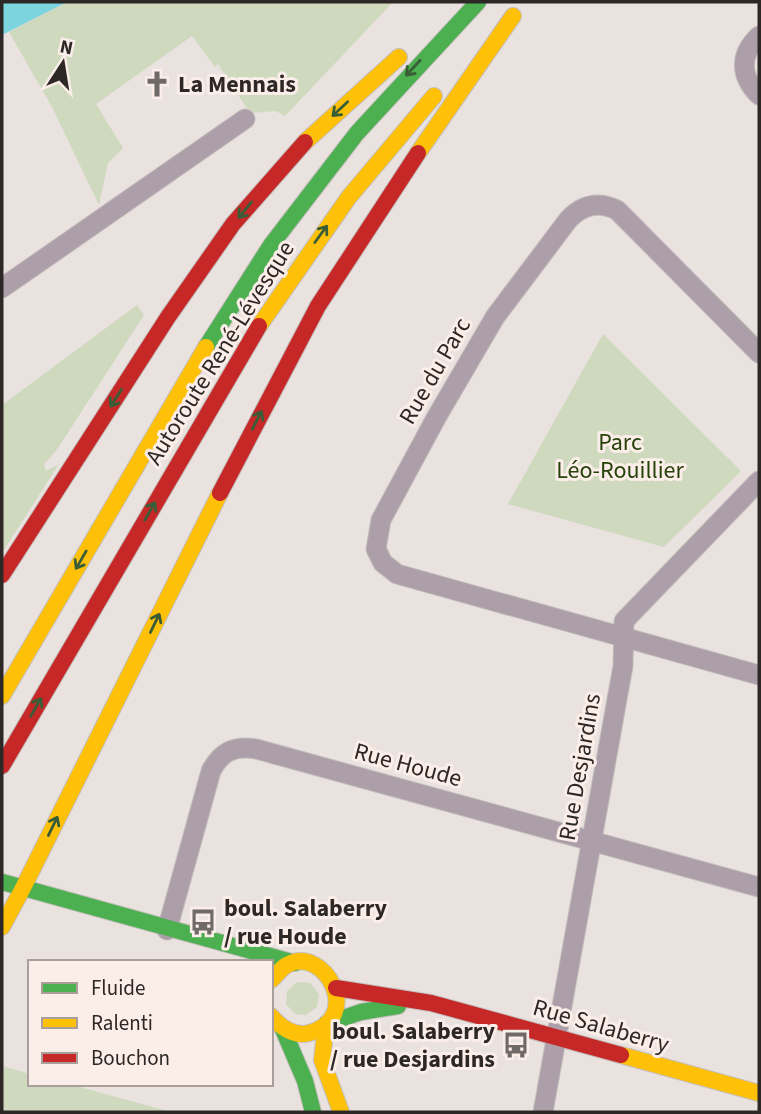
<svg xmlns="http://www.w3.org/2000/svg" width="761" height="1114" viewBox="0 0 761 1114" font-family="'Source Sans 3',sans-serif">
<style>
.green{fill:#ced9be}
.water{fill:#7cd5de}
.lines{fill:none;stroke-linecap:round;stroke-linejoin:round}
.street-casing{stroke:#c3bebb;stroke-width:21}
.fast-casing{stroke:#c3bebb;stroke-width:18}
.slow-casing{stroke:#c3bebb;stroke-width:18}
.jam-casing{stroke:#c3bebb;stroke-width:18}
.street{stroke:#ad9faa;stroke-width:19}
.fast{stroke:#4caf50;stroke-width:16}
.slow{stroke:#ffc107;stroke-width:16}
.jam{stroke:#c62828;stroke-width:16}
.oneway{stroke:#395e37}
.labels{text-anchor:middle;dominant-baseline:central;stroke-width:6;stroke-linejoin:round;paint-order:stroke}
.poi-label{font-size:24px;font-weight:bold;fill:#2d2826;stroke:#fbede8;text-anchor:start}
.street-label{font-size:24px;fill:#2d2826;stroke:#fbede8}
.park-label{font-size:24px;fill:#26410a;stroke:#fbede8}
</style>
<rect width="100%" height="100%" fill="#e9e2df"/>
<!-- green -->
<path class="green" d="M 67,2 L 393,2 L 285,116 L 276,111 L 250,113 L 218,64 L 215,67 L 192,36 L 96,104 L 123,148 L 108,163 L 99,205 L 52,107 L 9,32 Z
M 137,305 L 144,315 L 56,451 L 44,464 L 46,471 L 59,464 L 2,553 L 2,405 Z
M 603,334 L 741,471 L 664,547 L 508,504 Z
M 297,982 L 310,983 L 319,994 L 317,1007 L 306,1015 L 295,1014 L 286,1004 L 287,991 Z
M 2,1066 L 30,1074 L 30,1084 L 69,1084 L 171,1112 L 2,1112 Z"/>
<!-- water -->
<path class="water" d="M 2,2 L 67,2 L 2,35 Z"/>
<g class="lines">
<!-- street casing -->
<g class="street-casing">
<path id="street" d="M 759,36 C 739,55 740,76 759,95
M 2,288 L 245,119
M 759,353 L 617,210 C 598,201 582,205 568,220 L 495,317 L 436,418 L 381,520 L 376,549 L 383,563 L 397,574 L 759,675
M 167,930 L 211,771 C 221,752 234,745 256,749 L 759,887
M 543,1112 L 623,666 L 624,621 L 759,481"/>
</g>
<!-- fast casing -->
<g class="fast-casing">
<path id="fast" d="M 206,347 L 271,245 L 357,133 L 478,2
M 2,882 L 295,963
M 326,1024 L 361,1012 L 398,1006
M 282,1027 L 305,1081 L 313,1112"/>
</g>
<!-- slow casing -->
<g class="slow-casing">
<path id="slow" d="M 305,142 L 399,57
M 418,153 L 513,16
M 259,326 L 349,197 L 434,96
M 2,696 L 206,347
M 23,888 L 220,493
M 2,927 L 23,888
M 271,980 C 276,976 281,968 287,965 C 324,944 365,1018 309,1033 C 294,1037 280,1027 271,1016
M 326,1024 L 322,1060 L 341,1112
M 621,1055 L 759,1093"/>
</g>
<!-- jam casing -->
<g class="jam-casing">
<path id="jam" d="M 220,493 L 318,306 L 418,153
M 2,575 L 168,317 L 233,224 L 305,142
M 2,766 L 259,326
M 336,988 L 431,1003 L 621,1055"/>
</g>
<!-- street -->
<use href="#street" class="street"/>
<!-- fast -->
<use href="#fast" class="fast"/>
<!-- slow -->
<use href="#slow" class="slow"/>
<!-- jam -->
<use href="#jam" class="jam"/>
</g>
<!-- one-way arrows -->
<defs><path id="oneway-shaft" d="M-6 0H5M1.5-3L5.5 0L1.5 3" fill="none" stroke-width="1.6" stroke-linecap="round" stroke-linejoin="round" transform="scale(1.75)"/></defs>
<g class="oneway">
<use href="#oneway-shaft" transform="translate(413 68) rotate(133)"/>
<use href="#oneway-shaft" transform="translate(340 109) rotate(137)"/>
<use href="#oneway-shaft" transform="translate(245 210) rotate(129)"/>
<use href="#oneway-shaft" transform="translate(321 234) rotate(-54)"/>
<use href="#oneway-shaft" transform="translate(116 398) rotate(123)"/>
<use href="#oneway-shaft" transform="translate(257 420) rotate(-63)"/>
<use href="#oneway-shaft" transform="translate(150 511) rotate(-60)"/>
<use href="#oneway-shaft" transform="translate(81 560) rotate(120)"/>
<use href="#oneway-shaft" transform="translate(155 623) rotate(-64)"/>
<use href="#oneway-shaft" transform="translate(36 707) rotate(-60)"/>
<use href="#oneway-shaft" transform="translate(53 826) rotate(-64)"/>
</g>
<!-- icons -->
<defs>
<g id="church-bare" transform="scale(2.1)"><path d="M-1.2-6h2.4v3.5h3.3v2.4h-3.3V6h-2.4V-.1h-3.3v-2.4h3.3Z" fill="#6f6967" stroke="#fbede8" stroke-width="2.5" paint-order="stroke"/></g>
<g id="bus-bare" transform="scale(2.1)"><path d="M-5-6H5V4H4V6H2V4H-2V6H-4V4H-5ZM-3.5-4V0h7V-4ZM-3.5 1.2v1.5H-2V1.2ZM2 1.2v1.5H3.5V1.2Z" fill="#6f6967" stroke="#fbede8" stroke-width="2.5" paint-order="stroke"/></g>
</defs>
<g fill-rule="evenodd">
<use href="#church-bare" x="157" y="84"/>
<use href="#bus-bare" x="203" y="922"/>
<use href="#bus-bare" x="516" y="1045"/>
</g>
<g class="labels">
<!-- poi labels -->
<g class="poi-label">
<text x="178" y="84">La Mennais</text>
<text x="224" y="908">boul. Salaberry<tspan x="224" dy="28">/ rue Houde</tspan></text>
<text x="495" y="1031" text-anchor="end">boul. Salaberry<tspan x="495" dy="28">/ rue Desjardins</tspan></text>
</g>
<!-- street labels -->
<g class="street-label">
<text transform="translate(220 353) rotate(-58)">Autoroute René-Lévesque</text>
<text transform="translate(435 371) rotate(-60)">Rue du Parc</text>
<text transform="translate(408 765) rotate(15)">Rue Houde</text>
<text transform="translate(580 767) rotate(-80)">Rue Desjardins</text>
<text transform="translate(601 1026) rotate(16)">Rue Salaberry</text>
</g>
<!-- park labels -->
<g class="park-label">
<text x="620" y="442">Parc<tspan x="620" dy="28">Léo-Rouillier</tspan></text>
</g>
</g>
<!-- border -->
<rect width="761" height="1114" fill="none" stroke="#2d2826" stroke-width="7"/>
<!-- legend -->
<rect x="28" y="960" width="245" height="126" fill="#fbede8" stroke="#a99e9a" stroke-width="2"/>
<rect x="42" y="983" width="35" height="10" fill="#4caf50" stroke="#a99e9a" stroke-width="2"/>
<text x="91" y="995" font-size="21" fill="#2d2826">Fluide</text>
<rect x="42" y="1018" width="35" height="10" fill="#ffc107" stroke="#a99e9a" stroke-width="2"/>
<text x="91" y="1030" font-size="21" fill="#2d2826">Ralenti</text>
<rect x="42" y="1053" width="35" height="10" fill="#c62828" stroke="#a99e9a" stroke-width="2"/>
<text x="91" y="1065" font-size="21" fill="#2d2826">Bouchon</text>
<!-- north arrow -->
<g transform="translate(63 63) rotate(12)" stroke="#fbede8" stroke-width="5" paint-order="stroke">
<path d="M0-5L12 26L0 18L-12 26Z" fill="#2d2826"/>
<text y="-10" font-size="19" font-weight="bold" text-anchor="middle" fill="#2d2826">N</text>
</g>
</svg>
